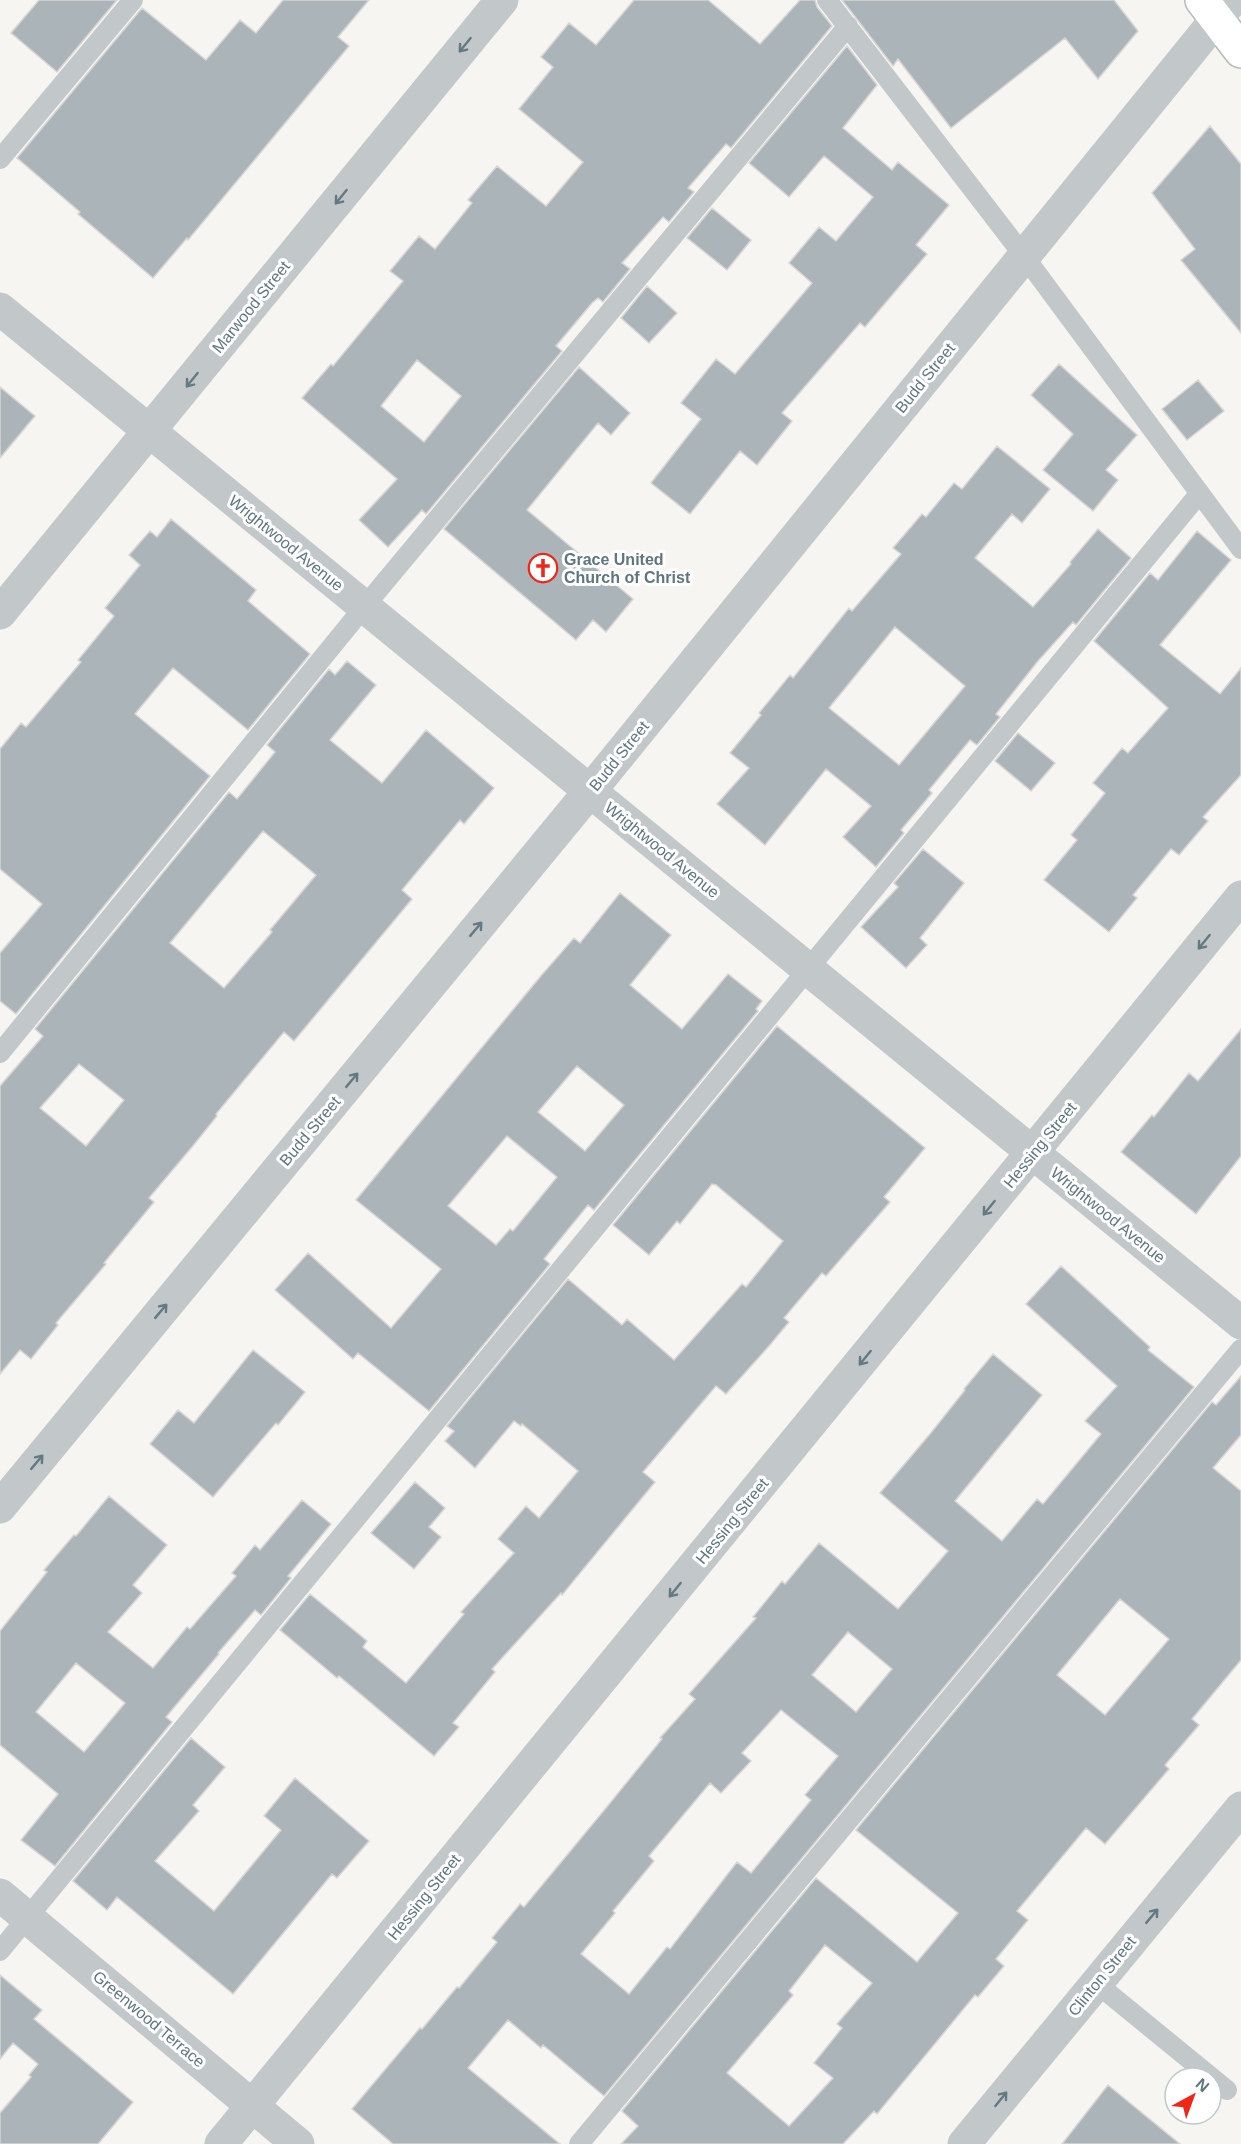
<svg xmlns="http://www.w3.org/2000/svg" width="1241" height="2144" viewBox="0 0 1241 2144" font-family="Arial,sans-serif">
<style>
.building{fill:#abb5b9;stroke:#d7d6d4;stroke-width:1.5;fill-rule:evenodd}
.lines{fill:none;stroke-linecap:round;stroke-linejoin:round}
.secondary-casing{stroke:#b4bbbe;stroke-width:36}
.lane{stroke:#c2c7ca;stroke-width:20}
.street{stroke:#c2c7ca;stroke-width:33}
.secondary{stroke:#fff;stroke-width:33}
.oneway{stroke:#637a83}
.labels{text-anchor:middle;dominant-baseline:central;stroke-width:6;stroke-linejoin:round;paint-order:stroke}
.street-label{font-size:16px;fill:#5e767f;stroke:#fff}
.poi-label{font-size:16px;font-weight:bold;fill:#5e767f;stroke:#fff;text-anchor:start}
</style>
<rect width="100%" height="100%" fill="#f6f5f1"/>
<!-- building -->
<path class="building" d="M 39,0 L 117,0 L 57,72 L 11,33 Z
M 283,0 L 369,0 L 338,37 L 349,46 L 188,240 L 187,238 L 153,278 L 78,214 L 80,212 L 17,158 L 142,8 L 206,60 L 240,20 L 256,33 Z
M 634,0 L 708,0 L 760,44 L 800,0 L 815,0 L 817,7 L 832,26 L 731,148 L 726,144 L 688,188 L 694,192 L 669,222 L 663,217 L 622,263 L 630,269 L 603,302 L 598,298 L 592,303 L 556,346 L 562,351 L 426,514 L 422,510 L 388,547 L 359,520 L 397,479 L 302,398 L 331,364 L 333,366 L 403,281 L 390,271 L 419,236 L 435,249 L 472,203 L 468,200 L 497,166 L 546,206 L 583,162 L 519,109 L 553,67 L 541,57 L 569,23 L 596,45 ZM 417,360 L 461,396 L 424,442 L 381,406 Z
M 842,0 L 1114,0 L 1138,31 L 1098,79 L 1065,38 L 951,128 L 898,59 L 893,66 Z
M 847,46 L 877,85 L 843,128 L 892,170 L 898,162 L 949,205 L 916,245 L 927,254 L 865,327 L 860,323 L 782,413 L 792,421 L 757,465 L 740,451 L 690,514 L 651,483 L 701,419 L 681,403 L 716,359 L 735,374 L 812,283 L 789,263 L 819,227 L 836,241 L 873,197 L 824,156 L 789,197 L 749,163 Z
M 1210,126 L 1241,164 L 1241,333 L 1181,260 L 1195,249 L 1152,193 Z
M 712,208 L 751,240 L 727,270 L 687,238 Z
M 647,286 L 677,313 L 649,343 L 621,318 Z
M 1059,364 L 1137,435 L 1106,470 L 1118,480 L 1093,511 L 1043,470 L 1073,434 L 1031,395 Z
M 579,367 L 630,413 L 611,435 L 598,423 L 527,510 L 633,599 L 606,632 L 593,620 L 576,640 L 444,529 Z
M 1198,380 L 1224,411 L 1187,440 L 1162,409 Z
M 0,387 L 35,416 L 0,458 Z
M 997,446 L 1050,489 L 1022,523 L 1012,514 L 975,558 L 1033,607 L 1071,564 L 1070,562 L 1098,529 L 1131,558 L 1076,625 L 1073,622 L 1038,661 L 996,714 L 1000,717 L 977,745 L 970,740 L 929,790 L 932,793 L 901,830 L 904,833 L 876,867 L 843,837 L 871,806 L 826,769 L 765,845 L 717,804 L 749,768 L 730,753 L 761,715 L 759,713 L 790,675 L 793,678 L 849,608 L 852,611 L 901,554 L 893,548 L 922,514 L 926,517 L 954,483 L 962,489 ZM 895,627 L 965,686 L 899,765 L 829,708 Z
M 171,519 L 256,590 L 248,601 L 310,654 L 248,730 L 173,668 L 135,714 L 210,776 L 16,1014 L 0,1001 L 0,953 L 42,904 L 0,869 L 0,749 L 21,723 L 26,727 L 81,662 L 78,660 L 114,616 L 105,608 L 140,565 L 129,555 L 150,531 L 157,537 Z
M 1197,531 L 1231,560 L 1160,645 L 1220,694 L 1241,668 L 1241,775 L 1203,817 L 1208,821 L 1179,855 L 1171,849 L 1133,895 L 1137,898 L 1109,932 L 1044,880 L 1077,840 L 1071,835 L 1105,793 L 1093,783 L 1122,748 L 1128,753 L 1168,708 L 1094,641 L 1150,573 L 1158,580 Z
M 347,661 L 376,685 L 330,740 L 382,783 L 426,730 L 494,788 L 464,824 L 460,820 L 402,890 L 412,899 L 294,1041 L 284,1032 L 216,1114 L 217,1116 L 192,1147 L 149,1198 L 154,1202 L 104,1263 L 106,1264 L 56,1323 L 58,1325 L 31,1359 L 20,1350 L 0,1374 L 0,1086 L 43,1036 L 35,1029 L 229,792 L 237,799 L 275,752 L 267,745 L 329,669 L 335,675 ZM 263,831 L 316,875 L 270,930 L 272,932 L 224,988 L 170,943 ZM 79,1064 L 124,1100 L 86,1146 L 40,1108 Z
M 1018,733 L 1055,763 L 1031,791 L 995,761 Z
M 923,849 L 964,883 L 920,938 L 927,945 L 906,968 L 861,927 L 898,887 L 894,883 Z
M 620,893 L 671,935 L 630,985 L 682,1029 L 728,974 L 762,1001 L 756,1009 L 758,1011 L 594,1210 L 588,1205 L 544,1259 L 550,1264 L 429,1411 L 358,1353 L 353,1359 L 275,1290 L 308,1253 L 391,1328 L 441,1269 L 356,1200 L 540,977 L 574,938 L 580,943 ZM 577,1066 L 624,1105 L 585,1151 L 538,1112 ZM 507,1136 L 557,1177 L 513,1231 L 510,1229 L 496,1245 L 448,1206 Z
M 777,1026 L 925,1148 L 884,1197 L 890,1202 L 826,1276 L 822,1273 L 784,1318 L 789,1322 L 769,1346 L 726,1394 L 716,1386 L 643,1472 L 655,1482 L 562,1595 L 561,1593 L 492,1669 L 495,1672 L 453,1723 L 459,1727 L 434,1756 L 339,1676 L 337,1678 L 280,1630 L 310,1594 L 367,1641 L 363,1647 L 406,1683 L 464,1614 L 461,1612 L 514,1553 L 498,1539 L 526,1506 L 539,1518 L 578,1471 L 522,1424 L 521,1426 L 514,1421 L 475,1468 L 445,1441 L 454,1431 L 447,1426 L 568,1279 L 622,1325 L 627,1319 L 674,1360 L 742,1284 L 746,1287 L 783,1241 L 716,1185 L 712,1184 L 680,1224 L 677,1221 L 649,1255 L 613,1225 Z
M 1241,1029 L 1241,1156 L 1196,1214 L 1121,1152 L 1152,1115 L 1154,1117 L 1189,1073 L 1198,1081 Z
M 1061,1266 L 1150,1347 L 1148,1350 L 1194,1387 L 604,2096 L 543,2045 L 541,2048 L 508,2020 L 468,2068 L 560,2144 L 393,2144 L 352,2109 L 420,2028 L 422,2029 L 457,1987 L 459,1988 L 497,1942 L 492,1938 L 520,1904 L 524,1907 L 606,1808 L 662,1739 L 660,1738 L 695,1699 L 689,1694 L 756,1618 L 753,1617 L 782,1581 L 785,1584 L 819,1543 L 898,1609 L 948,1551 L 880,1493 L 930,1434 L 965,1390 L 964,1389 L 993,1354 L 1042,1395 L 955,1501 L 1002,1541 L 1037,1499 L 1043,1504 L 1101,1434 L 1085,1421 L 1117,1386 L 1026,1304 ZM 848,1632 L 892,1669 L 856,1712 L 812,1675 ZM 781,1710 L 838,1756 L 805,1795 L 811,1800 L 751,1873 L 737,1862 L 670,1949 L 667,1947 L 629,1994 L 581,1954 L 615,1913 L 613,1911 L 654,1861 L 649,1856 L 710,1783 L 721,1793 L 751,1761 L 742,1753 Z
M 253,1350 L 305,1392 L 278,1425 L 276,1423 L 213,1497 L 150,1444 L 178,1410 L 194,1423 Z
M 1241,1376 L 1241,1435 L 1213,1468 L 1241,1491 L 1241,1660 L 1192,1719 L 1199,1725 L 1165,1765 L 1169,1769 L 1105,1844 L 1086,1828 L 1017,1911 L 1028,1920 L 996,1959 L 1004,1966 L 978,1997 L 975,1995 L 877,2114 L 874,2111 L 843,2144 L 621,2144 L 638,2126 L 622,2111 L 816,1878 L 917,1962 L 958,1913 L 856,1830 L 1212,1402 L 1216,1405 ZM 1120,1599 L 1169,1639 L 1105,1715 L 1057,1675 ZM 825,1945 L 872,1983 L 837,2024 L 842,2028 L 814,2063 L 833,2078 L 789,2126 L 727,2073 L 793,1995 L 789,1991 Z
M 415,1482 L 445,1508 L 429,1527 L 441,1537 L 414,1569 L 371,1533 Z
M 109,1496 L 167,1545 L 133,1585 L 142,1593 L 108,1632 L 153,1668 L 187,1627 L 190,1629 L 236,1576 L 232,1573 L 255,1545 L 260,1550 L 302,1500 L 331,1524 L 288,1576 L 291,1578 L 261,1615 L 255,1610 L 218,1653 L 219,1654 L 166,1717 L 172,1722 L 55,1866 L 21,1840 L 58,1794 L 0,1745 L 0,1631 L 47,1572 L 44,1570 L 74,1535 L 76,1536 ZM 76,1663 L 125,1703 L 84,1752 L 36,1712 Z
M 191,1738 L 225,1767 L 193,1805 L 199,1811 L 155,1861 L 214,1911 L 281,1830 L 264,1816 L 295,1778 L 369,1841 L 337,1878 L 332,1874 L 233,1994 L 117,1897 L 107,1910 L 73,1881 Z
M 0,1975 L 42,2010 L 34,2019 L 133,2102 L 98,2144 L 0,2144 L 0,2113 L 31,2077 L 29,2075 L 38,2064 L 13,2043 L 0,2059 Z
M 1108,2085 L 1180,2144 L 1062,2144 Z"/>
<g class="lines">
<!-- secondary casing -->
<g class="secondary-casing">
<path id="secondary" d="M 1202,0 L 1241,51"/>
</g>
<!-- lane -->
<path class="lane" d="M 827,0 L 1024,256 L 1241,549
M 0,159 L 133,0
M 0,1053 L 364,607 L 848,26
M 0,1951 L 1199,494
M 1096,1983 L 1227,2090
M 579,2144 L 1241,1349"/>
<!-- street -->
<path class="street" d="M 0,309 L 1241,1323
M 0,613 L 502,0
M 0,1507 L 590,791 L 1232,0
M 0,1895 L 298,2144
M 221,2144 L 1241,897
M 964,2144 L 1241,1808"/>
<!-- secondary -->
<use href="#secondary" class="secondary"/>
</g>
<!-- one-way arrows -->
<defs><path id="oneway-shaft" d="M-6 0H5M1.5-3L5.5 0L1.5 3" fill="none" stroke-width="1.6" stroke-linecap="round" stroke-linejoin="round" transform="scale(1.5)"/></defs>
<g class="oneway">
<use href="#oneway-shaft" transform="translate(465 45) rotate(129)"/>
<use href="#oneway-shaft" transform="translate(341 197) rotate(129)"/>
<use href="#oneway-shaft" transform="translate(192 380) rotate(129)"/>
<use href="#oneway-shaft" transform="translate(476 929) rotate(-50)"/>
<use href="#oneway-shaft" transform="translate(1204 942) rotate(129)"/>
<use href="#oneway-shaft" transform="translate(352 1080) rotate(-50)"/>
<use href="#oneway-shaft" transform="translate(989 1208) rotate(129)"/>
<use href="#oneway-shaft" transform="translate(161 1311) rotate(-50)"/>
<use href="#oneway-shaft" transform="translate(865 1358) rotate(129)"/>
<use href="#oneway-shaft" transform="translate(37 1462) rotate(-50)"/>
<use href="#oneway-shaft" transform="translate(675 1590) rotate(129)"/>
<use href="#oneway-shaft" transform="translate(1152 1916) rotate(-50)"/>
<use href="#oneway-shaft" transform="translate(1001 2099) rotate(-51)"/>
</g>
<!-- icons -->
<defs>
<g id="church-ring" transform="scale(1.5)"><circle r="9.5" fill="#fff" stroke="#ef2718" stroke-width="1.5"/><path d="M-1.2-6h2.4v3.5h3.3v2.4h-3.3V6h-2.4V-.1h-3.3v-2.4h3.3Z" fill="#ef2718"/></g>
</defs>
<g fill-rule="evenodd">
<use href="#church-ring" x="543" y="568"/>
</g>
<g class="labels">
<!-- street labels -->
<g class="street-label">
<text transform="translate(251 307) rotate(-51)">Marwood Street</text>
<text transform="translate(925 378) rotate(-51)">Budd Street</text>
<text transform="translate(286 543) rotate(39)">Wrightwood Avenue</text>
<text transform="translate(619 756) rotate(-51)">Budd Street</text>
<text transform="translate(662 850) rotate(39)">Wrightwood Avenue</text>
<text transform="translate(310 1131) rotate(-50)">Budd Street</text>
<text transform="translate(1040 1145) rotate(-51)">Hessing Street</text>
<text transform="translate(1108 1215) rotate(39)">Wrightwood Avenue</text>
<text transform="translate(732 1521) rotate(-51)">Hessing Street</text>
<text transform="translate(424 1897) rotate(-51)">Hessing Street</text>
<text transform="translate(1102 1976) rotate(-51)">Clinton Street</text>
<text transform="translate(149 2019) rotate(40)">Greenwood Terrace</text>
</g>
<!-- poi labels -->
<g class="poi-label">
<text x="564" y="559">Grace United<tspan x="564" dy="18">Church of Christ</tspan></text>
</g>
</g>
<!-- north arrow -->
<g transform="translate(1193 2096) rotate(41)"><circle r="28" fill="#ffffff" stroke="#bfc8cc" stroke-width="1.5"/>
<path d="M0-4.5L10 22L0 15L-10 22Z" fill="#ef2718"/>
<text y="-9" font-size="16" font-weight="bold" text-anchor="middle" fill="#5e767f">N</text>
</g>
</svg>
